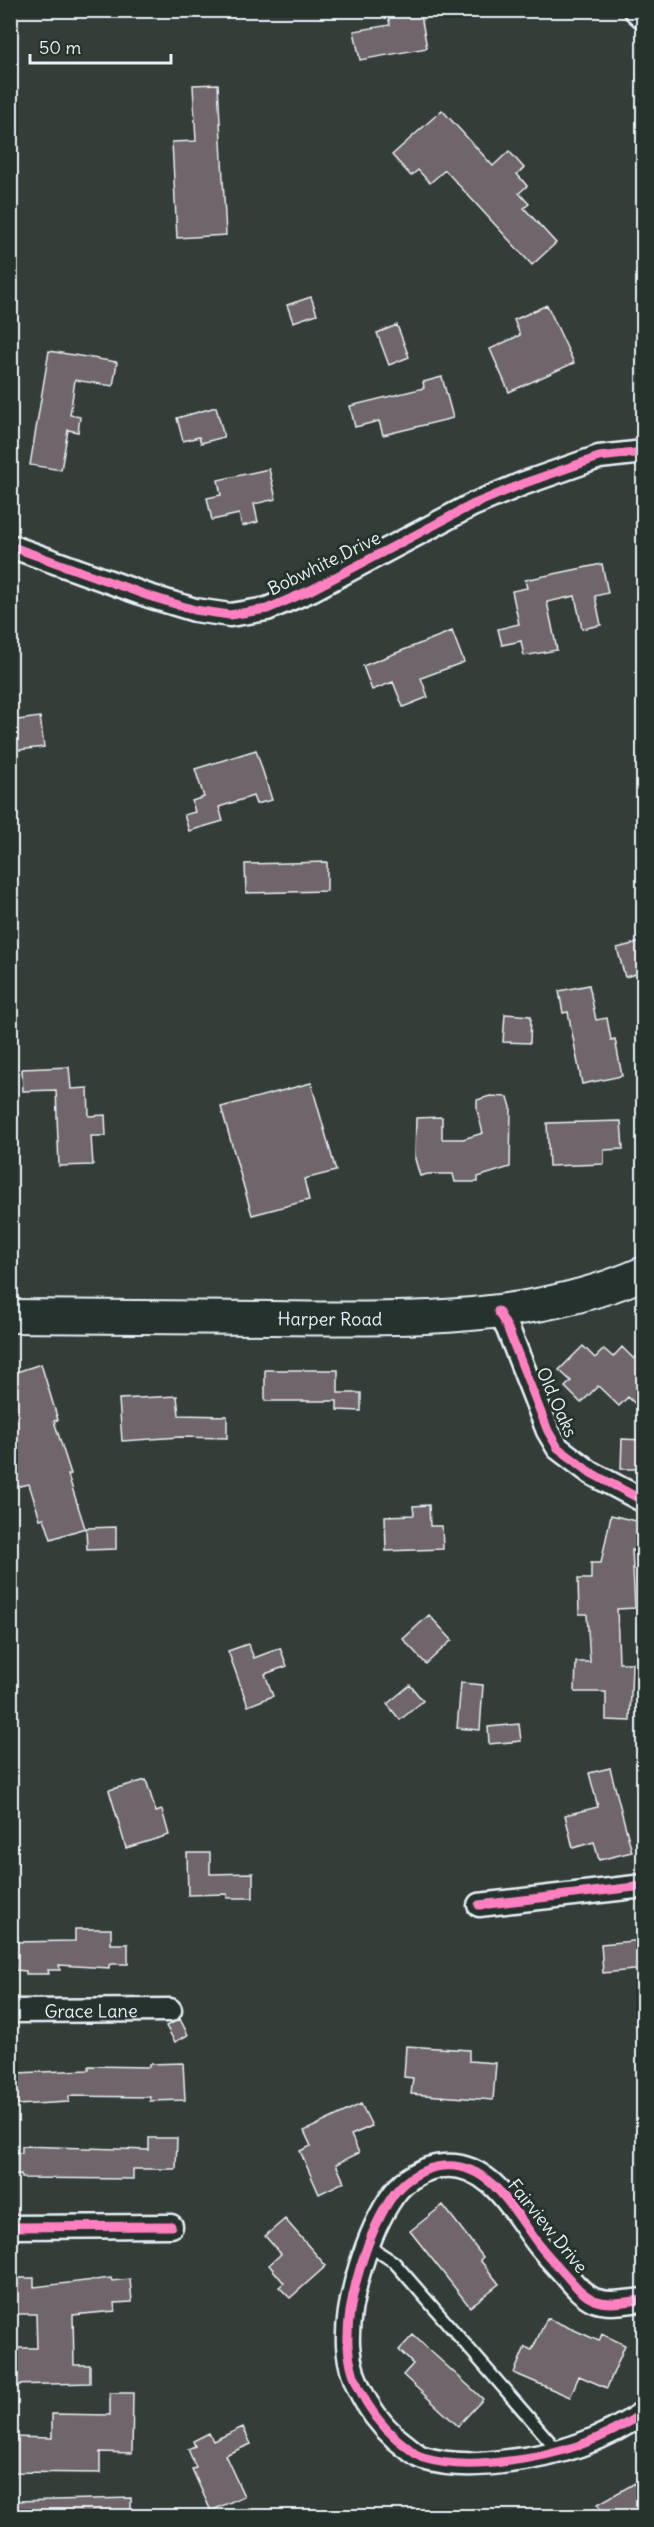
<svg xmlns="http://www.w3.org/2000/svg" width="654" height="2527" viewBox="0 0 654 2527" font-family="Delius,sans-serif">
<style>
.building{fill:#6f656b;stroke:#e8f1f8;stroke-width:1.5}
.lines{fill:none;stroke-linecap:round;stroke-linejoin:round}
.lane-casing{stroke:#e8f1f8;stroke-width:15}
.street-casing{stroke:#e8f1f8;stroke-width:27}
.secondary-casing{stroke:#e8f1f8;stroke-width:36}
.lane{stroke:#26332d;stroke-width:10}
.street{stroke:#26332d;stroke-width:22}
.secondary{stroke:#26332d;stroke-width:32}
.cycleway-casing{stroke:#26332d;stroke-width:13}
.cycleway{stroke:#ff80c0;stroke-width:9}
.labels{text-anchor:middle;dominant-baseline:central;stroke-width:6;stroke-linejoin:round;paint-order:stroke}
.street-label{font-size:18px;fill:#e8f1f8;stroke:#26332d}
</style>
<rect width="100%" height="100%" fill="#353d39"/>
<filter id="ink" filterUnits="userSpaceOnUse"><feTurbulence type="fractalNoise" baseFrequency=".0167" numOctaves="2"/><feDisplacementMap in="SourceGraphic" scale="12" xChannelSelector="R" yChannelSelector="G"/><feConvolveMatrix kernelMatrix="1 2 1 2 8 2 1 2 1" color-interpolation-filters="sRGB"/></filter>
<g filter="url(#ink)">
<!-- building -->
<path class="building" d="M 387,10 L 420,10 L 427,48 L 360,60 L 354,31 L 390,25 Z
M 218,84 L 226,235 L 177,238 L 172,142 L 196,141 L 193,85 Z
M 442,110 L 493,166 L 509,151 L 524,168 L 517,174 L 527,186 L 519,193 L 529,204 L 524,208 L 556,243 L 532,265 L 445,170 L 430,183 L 418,170 L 411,176 L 392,155 Z
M 311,297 L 317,314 L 293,322 L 287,305 Z
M 547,305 L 574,363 L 509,392 L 490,349 L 520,335 L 514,320 Z
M 397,325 L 409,357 L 389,365 L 377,333 Z
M 49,351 L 117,362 L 113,386 L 75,380 L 70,415 L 80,417 L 78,432 L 68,430 L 61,470 L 30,465 Z
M 442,377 L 453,418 L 383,435 L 379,421 L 355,427 L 350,406 L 424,388 L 423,382 Z
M 216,407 L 224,437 L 201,443 L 199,437 L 183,441 L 177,418 Z
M 269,469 L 276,499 L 254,504 L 258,522 L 242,526 L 239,514 L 212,520 L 207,498 L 221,495 L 218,480 Z
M 602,564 L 608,593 L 595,596 L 601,625 L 582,629 L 575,596 L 547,602 L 557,650 L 524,656 L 521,641 L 502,645 L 498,629 L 519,624 L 512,591 L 527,588 L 525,580 Z
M 452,631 L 464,662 L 421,678 L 428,697 L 403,707 L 393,682 L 372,690 L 363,666 Z
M 40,717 L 44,747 L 10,751 L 10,721 Z
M 256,750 L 272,800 L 256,804 L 253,796 L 219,807 L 223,821 L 189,831 L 184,815 L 195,812 L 192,801 L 204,797 L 195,769 Z
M 327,862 L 327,891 L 246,893 L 245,864 Z
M 644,941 L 644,972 L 625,977 L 617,948 Z
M 589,985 L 596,1020 L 607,1018 L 611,1040 L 615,1039 L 622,1076 L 582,1084 L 568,1012 L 563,1013 L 559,991 Z
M 505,1014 L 531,1016 L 530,1043 L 503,1042 Z
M 69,1067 L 71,1089 L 88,1088 L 89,1116 L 105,1115 L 106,1136 L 91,1136 L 93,1165 L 59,1166 L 56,1090 L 23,1091 L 22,1069 Z
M 311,1083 L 336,1171 L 304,1179 L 309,1200 L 252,1215 L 221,1107 Z
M 490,1096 L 508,1097 L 511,1107 L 510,1167 L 478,1177 L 478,1182 L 455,1182 L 453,1174 L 428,1174 L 420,1176 L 415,1159 L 416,1118 L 442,1117 L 442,1139 L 463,1139 L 483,1133 L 477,1110 L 477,1100 Z
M 621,1121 L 623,1149 L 604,1150 L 604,1164 L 549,1166 L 547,1123 Z
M 583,1346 L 595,1358 L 604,1349 L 613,1357 L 622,1347 L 634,1359 L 644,1349 L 644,1412 L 628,1397 L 619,1406 L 598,1386 L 581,1403 L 565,1387 L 571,1381 L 559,1370 Z
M 41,1364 L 58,1420 L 54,1421 L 71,1474 L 68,1475 L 85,1528 L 51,1539 L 44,1518 L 40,1519 L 29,1484 L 10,1488 L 10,1374 Z
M 265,1370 L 338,1370 L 338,1393 L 361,1393 L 361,1411 L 337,1410 L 337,1401 L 265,1401 Z
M 177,1396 L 179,1415 L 227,1416 L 227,1438 L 180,1437 L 122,1441 L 119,1399 Z
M 622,1439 L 644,1440 L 644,1469 L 621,1469 Z
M 429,1505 L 430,1526 L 442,1526 L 443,1549 L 386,1551 L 385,1516 L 414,1515 L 413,1506 Z
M 611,1515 L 644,1523 L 644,1553 L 632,1550 L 635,1608 L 617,1609 L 619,1663 L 632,1663 L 630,1721 L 606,1720 L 606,1692 L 575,1692 L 576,1662 L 590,1662 L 587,1614 L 579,1614 L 578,1579 L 591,1579 L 591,1563 L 601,1563 Z
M 116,1527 L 116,1549 L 87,1550 L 86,1528 Z
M 429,1615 L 452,1640 L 426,1664 L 403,1639 Z
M 248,1644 L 254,1658 L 280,1648 L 287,1666 L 265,1674 L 273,1696 L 248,1706 L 228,1651 Z
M 461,1683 L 483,1685 L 480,1730 L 457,1728 Z
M 410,1685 L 423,1701 L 400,1720 L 387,1704 Z
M 519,1724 L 521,1741 L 489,1744 L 488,1727 Z
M 610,1768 L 632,1852 L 599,1860 L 594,1842 L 573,1848 L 565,1815 L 598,1807 L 589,1773 Z
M 146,1780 L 156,1812 L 162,1810 L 169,1835 L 126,1848 L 109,1790 Z
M 187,1853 L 210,1853 L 210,1874 L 253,1873 L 253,1898 L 227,1898 L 227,1894 L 188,1895 Z
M 75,1929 L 111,1929 L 111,1944 L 128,1944 L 128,1964 L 111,1964 L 109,1965 L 109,1968 L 59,1965 L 60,1970 L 48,1970 L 49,1974 L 26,1974 L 26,1971 L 15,1970 L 14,1942 L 75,1941 Z
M 644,1940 L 644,1969 L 603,1973 L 601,1944 Z
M 180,2019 L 188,2035 L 175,2042 L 166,2026 Z
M 406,2046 L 469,2050 L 469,2061 L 496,2063 L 493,2100 L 411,2094 L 413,2078 L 404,2077 Z
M 183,2063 L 185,2100 L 150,2101 L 150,2097 L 69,2096 L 69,2102 L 17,2105 L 16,2073 L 89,2070 L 89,2066 L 149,2067 L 149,2064 Z
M 361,2104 L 372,2126 L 351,2135 L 359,2153 L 336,2164 L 344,2182 L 319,2194 L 300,2151 L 311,2146 L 304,2131 Z
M 149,2138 L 177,2138 L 176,2169 L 133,2169 L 133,2179 L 21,2178 L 21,2175 L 10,2176 L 10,2153 L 22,2153 L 22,2146 L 149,2150 Z
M 443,2205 L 483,2257 L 480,2260 L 499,2284 L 470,2307 L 410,2231 Z
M 285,2219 L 326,2266 L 290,2298 L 279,2287 L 284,2283 L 269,2265 L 281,2254 L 265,2236 Z
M 10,2278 L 34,2278 L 34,2287 L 111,2278 L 112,2281 L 130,2279 L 132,2302 L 114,2303 L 115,2311 L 73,2315 L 74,2365 L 90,2365 L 90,2383 L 10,2385 L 10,2348 L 37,2348 L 36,2314 L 10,2314 Z
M 547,2318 L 599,2341 L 602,2334 L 625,2345 L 607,2388 L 579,2376 L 570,2397 L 514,2373 L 525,2347 L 532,2350 Z
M 413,2335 L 483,2399 L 458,2426 L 403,2375 L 413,2364 L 399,2350 Z
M 110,2393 L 133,2393 L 132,2453 L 100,2452 L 100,2473 L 10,2472 L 10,2437 L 52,2438 L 52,2414 L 110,2415 Z
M 243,2427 L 251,2444 L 225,2455 L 244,2496 L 211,2511 L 192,2469 L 196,2468 L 188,2449 L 195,2446 L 193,2441 L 209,2433 L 213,2441 Z
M 644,2478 L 644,2517 L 605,2517 L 598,2504 Z
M 131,2498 L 131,2517 L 17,2517 L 16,2501 Z"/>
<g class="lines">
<!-- lane casing -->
<g class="lane-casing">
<path id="lane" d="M 369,2246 L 394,2262 L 559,2452"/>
</g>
<!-- street casing -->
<g class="street-casing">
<g id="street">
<path d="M 635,10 L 644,18"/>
<path d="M 10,546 L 149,596 L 195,610 L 230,615 L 267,609 L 311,590 L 472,505 L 522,484 L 599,457 L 644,452"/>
<path d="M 498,1311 L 508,1329 L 548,1431 L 558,1448 L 591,1473 L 644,1501"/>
<path d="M 479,1905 L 644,1886"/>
<path id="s1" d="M 10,2011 L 170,2010"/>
<path d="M 10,2227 L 171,2226"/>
<path d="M 644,2300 C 627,2301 610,2306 594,2300 C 581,2294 573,2283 564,2273 C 555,2263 545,2253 537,2242 C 514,2211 489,2161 443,2166 C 425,2167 405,2179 394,2194 C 368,2230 346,2301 348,2345 C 350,2385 376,2425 408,2448 C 412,2451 417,2456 423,2458 C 449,2466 482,2465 509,2461 C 556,2456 605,2440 644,2412"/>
</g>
</g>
<!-- secondary casing -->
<g class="secondary-casing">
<g id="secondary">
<path id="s2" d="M 10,1316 C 97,1316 184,1317 271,1318 C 394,1319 528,1324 644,1273"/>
</g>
</g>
<!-- lane -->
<use href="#lane" class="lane"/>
<!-- street -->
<use href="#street" class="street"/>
<!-- secondary -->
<use href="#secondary" class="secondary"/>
<!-- cycleway casing -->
<g class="cycleway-casing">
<path id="cycleway" d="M 10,546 L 149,596 L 195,610 L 230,615 L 267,609 L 311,590 L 472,505 L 522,484 L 599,457 L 644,452
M 498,1311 L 508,1329 L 548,1431 L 558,1448 L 591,1473 L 644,1501
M 479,1905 L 644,1886
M 10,2227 L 171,2226
M 644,2300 C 627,2301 610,2306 594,2300 C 581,2294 573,2283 564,2273 C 555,2263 545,2253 537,2242 C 514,2211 489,2161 443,2166 C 425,2167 405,2179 394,2194 C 368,2230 346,2301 348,2345 C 350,2385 376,2425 408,2448 C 412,2451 417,2456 423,2458 C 449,2466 482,2465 509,2461 C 556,2456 605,2440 644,2412"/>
</g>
<!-- cycleway -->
<use href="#cycleway" class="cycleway"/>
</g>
</g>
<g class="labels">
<!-- street labels -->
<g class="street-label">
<text transform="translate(324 563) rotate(-26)">Bobwhite Drive</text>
<text stroke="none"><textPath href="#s2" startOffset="320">Harper Road</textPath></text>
<text transform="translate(557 1402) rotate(66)">Old Oaks</text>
<text stroke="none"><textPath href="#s1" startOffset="81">Grace Lane</textPath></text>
<text transform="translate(548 2226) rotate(51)">Fairview Drive</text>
</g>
</g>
<!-- margin -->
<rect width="654" height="2527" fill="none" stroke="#26332d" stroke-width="36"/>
<rect x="18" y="18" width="618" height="2491" fill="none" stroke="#e8f1f8" stroke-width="2" filter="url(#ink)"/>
<!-- scale -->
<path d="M30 54v9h141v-9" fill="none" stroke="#e8f1f8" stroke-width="3"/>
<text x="39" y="54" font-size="18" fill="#e8f1f8" stroke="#26332d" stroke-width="4.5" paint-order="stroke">50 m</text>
</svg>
